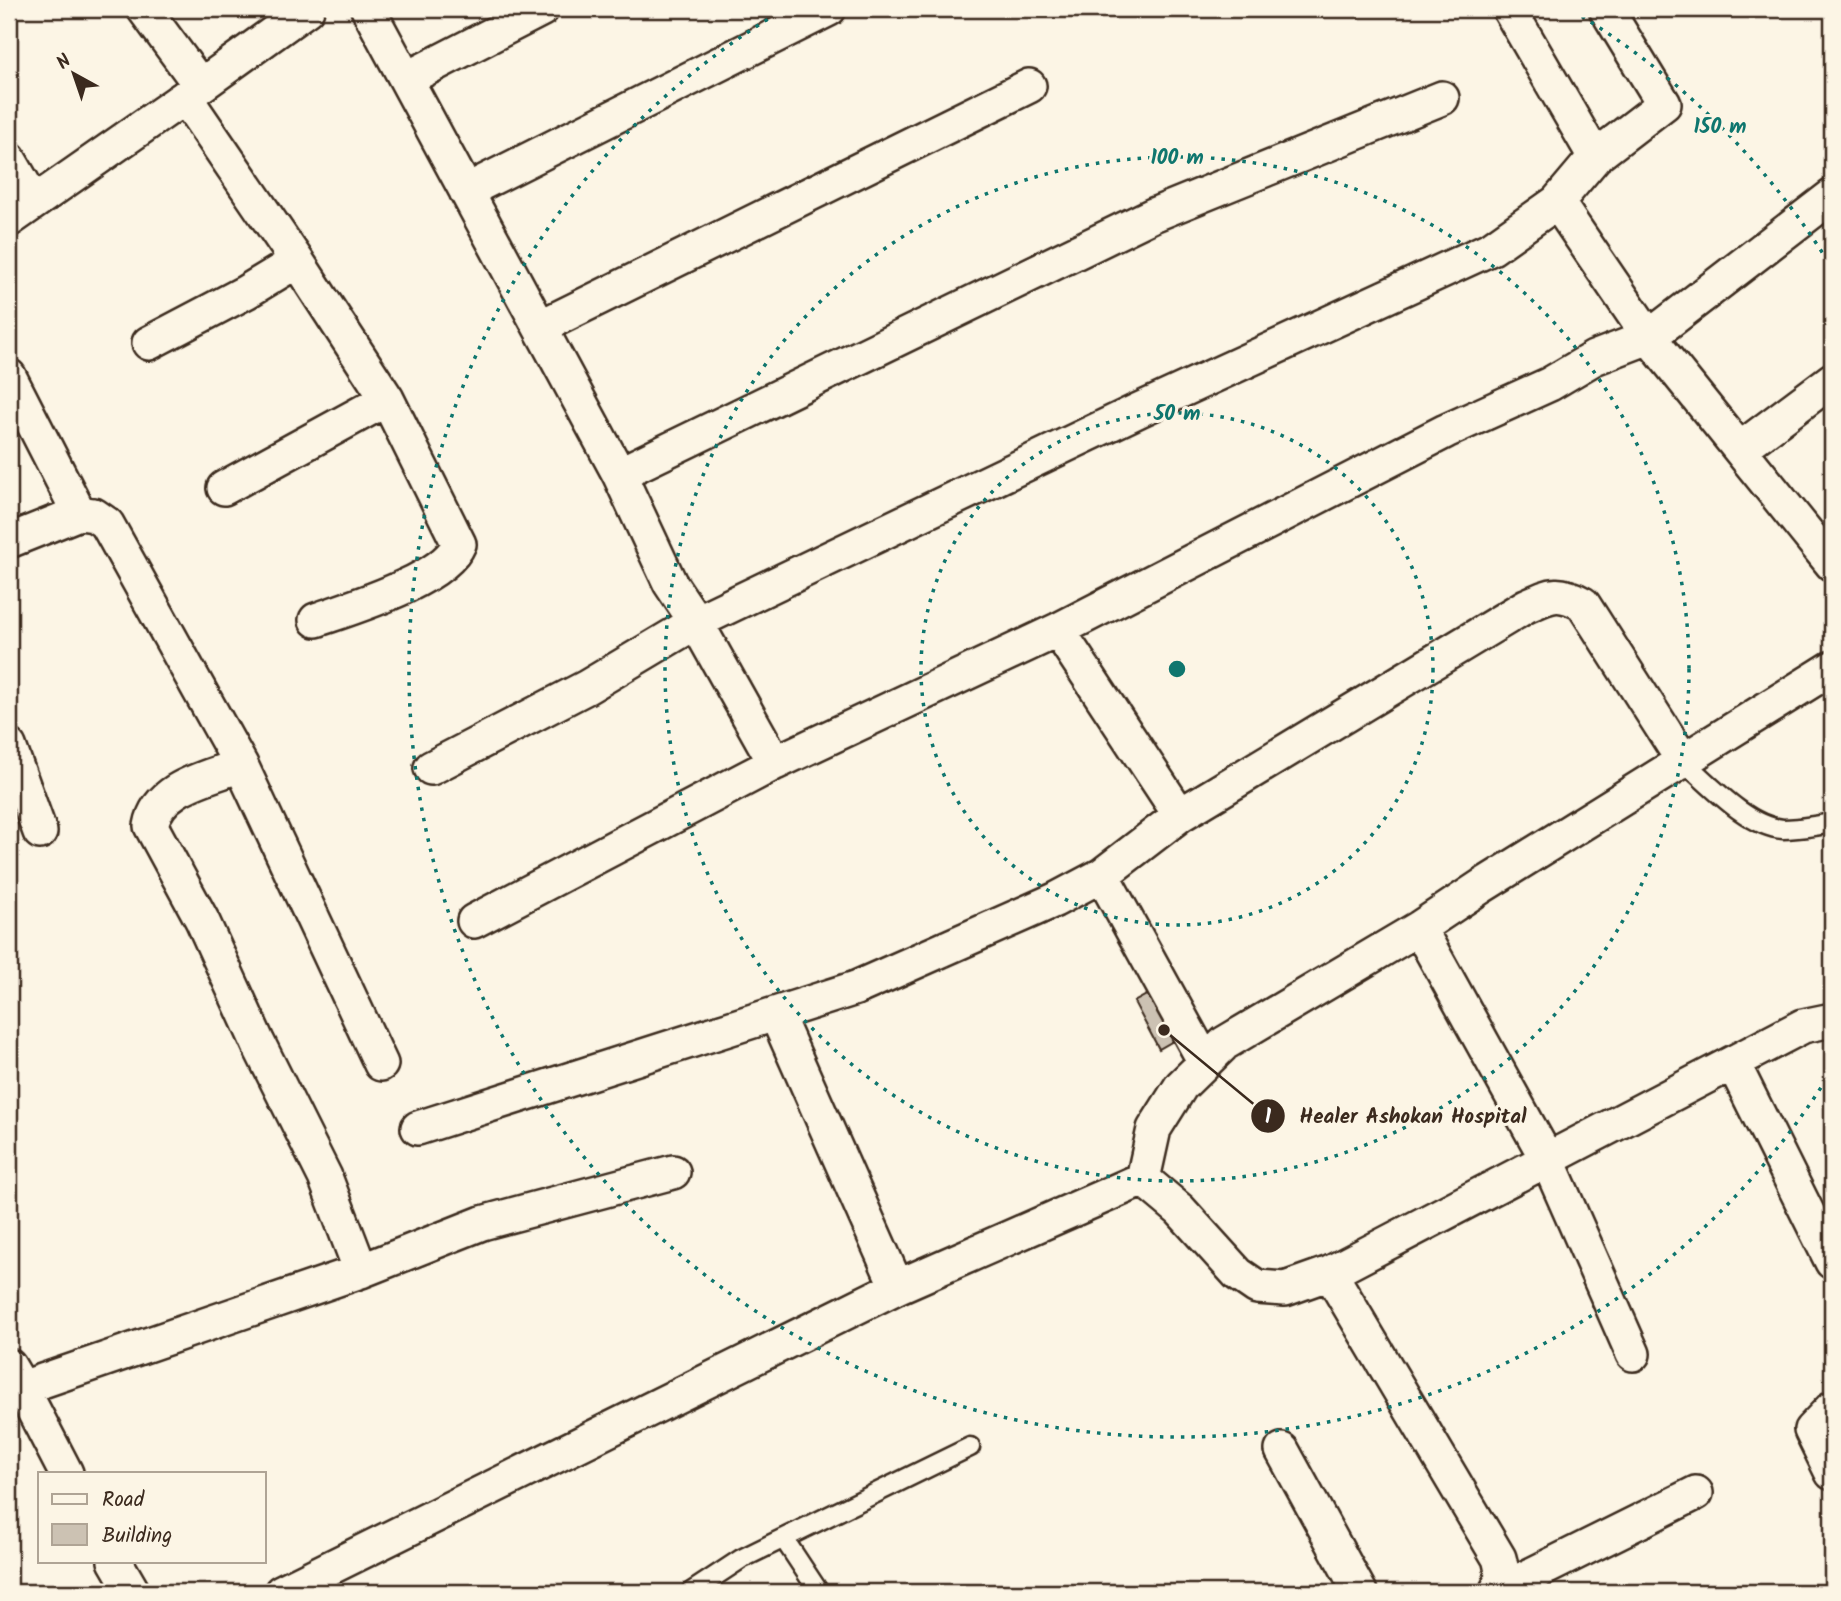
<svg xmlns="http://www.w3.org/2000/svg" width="1841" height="1601" viewBox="0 0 1841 1601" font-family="Kalam,sans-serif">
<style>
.building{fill:#ccc2b3;stroke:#3b2a1e;stroke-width:2}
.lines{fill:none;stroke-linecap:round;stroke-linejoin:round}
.lane-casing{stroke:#3b2a1e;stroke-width:23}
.street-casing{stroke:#3b2a1e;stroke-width:38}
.lane{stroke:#fcf5e5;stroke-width:18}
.street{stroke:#fcf5e5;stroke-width:33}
.ring{fill:none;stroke:#0f766e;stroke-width:3.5;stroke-dasharray:3.5 7}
.centre{fill:#0f766e;stroke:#fcf5e5;stroke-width:3.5}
.ring-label{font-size:21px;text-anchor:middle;font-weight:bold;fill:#0f766e;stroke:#fcf5e5;stroke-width:6;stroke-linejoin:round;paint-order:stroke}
.leader{fill:none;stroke:#3b2a1e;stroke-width:2.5}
.callout-dot{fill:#3b2a1e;stroke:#fcf5e5;stroke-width:2.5}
.mark-label{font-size:21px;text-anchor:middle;font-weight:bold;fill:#fff}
.callout-label{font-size:21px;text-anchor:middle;font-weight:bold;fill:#3b2a1e;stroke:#fcf5e5;stroke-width:6;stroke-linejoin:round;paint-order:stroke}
</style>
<rect width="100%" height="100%" fill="#fcf5e5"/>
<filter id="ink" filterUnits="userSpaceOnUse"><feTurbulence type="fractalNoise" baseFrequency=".0143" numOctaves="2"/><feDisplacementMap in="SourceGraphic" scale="14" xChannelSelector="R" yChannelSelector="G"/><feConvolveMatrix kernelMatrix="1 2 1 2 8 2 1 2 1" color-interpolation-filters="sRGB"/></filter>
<g filter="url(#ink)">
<!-- building -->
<path class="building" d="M 1161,987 L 1187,1033 L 1159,1049 L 1134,1002 Z"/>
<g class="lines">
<!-- lane casing -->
<g class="lane-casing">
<path id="lane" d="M 1684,762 C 1709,784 1748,827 1783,829 C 1797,829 1813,826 1827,824
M 784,1539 L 819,1592
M 691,1592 L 741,1559 L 970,1447"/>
</g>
<!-- street casing -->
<g class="street-casing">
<path id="street" d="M 144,9 L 200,85
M 368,9 L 619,474 L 670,583 L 696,622 L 775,763
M 1509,9 L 1595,157
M 406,79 L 542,9
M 185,97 L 297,261 L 387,399 L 459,544 C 444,580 353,607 316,620
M 9,159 L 34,202
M 466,191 L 829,9
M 1557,202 L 1649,337 L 1832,564
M 9,220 L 185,97 L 307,9
M 540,327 L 1029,86
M 149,343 L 246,292 L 297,261
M 9,376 L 79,513
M 1740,449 L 1832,380
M 619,474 L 1153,215 L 1442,98
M 224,488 L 387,399
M 9,541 L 79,513 L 94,515 L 107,524 L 241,765 L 381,1064
M 1058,630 L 1180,815
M 9,746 L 40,832
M 241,765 C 208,778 158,786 151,826 L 202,920 L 258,1043 L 325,1177 L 361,1271
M 431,768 L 587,687 L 696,622 L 1139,410 L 1492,248 L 1557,202 L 1595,157 L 1664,104 L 1606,9
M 1102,875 L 1205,1062
M 474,921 L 775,763 L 1058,630 L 1446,431 L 1550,384 L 1594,358 L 1649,337 L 1832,196
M 1419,928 L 1548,1161 L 1633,1354
M 776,1014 L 897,1287
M 1733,1063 L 1832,1262
M 418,1128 L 856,988 L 1055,900 L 1102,875 L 1180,815 L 1526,606 C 1551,595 1558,590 1583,604 L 1684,762
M 1143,1179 L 1180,1210 L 1238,1274 L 1257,1287 L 1285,1289 L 1330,1273 L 1803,1026 L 1832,1020
M 1330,1273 L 1499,1558 C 1503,1572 1503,1580 1496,1592
M 9,1366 L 22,1388 L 66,1473
M 22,1388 L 361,1271 L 482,1223 L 673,1172
M 1832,1408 L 1811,1430 L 1832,1473
M 1282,1450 L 1360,1592
M 115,1561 L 133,1592
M 281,1592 L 897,1287 L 1143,1179 L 1154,1129 L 1181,1086 L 1225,1043 L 1419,928 L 1482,886 L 1832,668
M 1497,1592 L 1696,1493"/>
</g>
<!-- lane -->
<use href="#lane" class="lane"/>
<!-- street -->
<use href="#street" class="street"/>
</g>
</g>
<!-- distance rings -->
<g class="ring">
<circle cx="1177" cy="669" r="256"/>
<circle cx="1177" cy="669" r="512"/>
<path d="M1832 1070A768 768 0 1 1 781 11M1573 11A768 768 0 0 1 1832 268"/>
</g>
<circle cx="1177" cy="669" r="10" class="centre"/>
<g class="ring-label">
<text x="1720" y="133">150 m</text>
<text x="1177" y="164">100 m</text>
<text x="1177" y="420">50 m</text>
</g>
<!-- callouts -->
<path class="leader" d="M1164 1030L1268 1116"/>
<g class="callout-dot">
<circle cx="1164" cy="1030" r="7"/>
<circle cx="1268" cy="1116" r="18"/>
</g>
<g class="mark-label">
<text x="1268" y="1123">1</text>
</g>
<g class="callout-label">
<text x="1413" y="1123">Healer Ashokan Hospital</text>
</g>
<!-- margin -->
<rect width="1841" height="1601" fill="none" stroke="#fcf5e5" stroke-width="35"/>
<rect x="18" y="18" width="1806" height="1566" fill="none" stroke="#3b2a1e" stroke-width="2.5" filter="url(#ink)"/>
<!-- legend -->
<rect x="38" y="1472" width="228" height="91" fill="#fcf5e5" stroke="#afa495" stroke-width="2"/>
<rect x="52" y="1494" width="35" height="10" fill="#fcf5e5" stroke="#afa495" stroke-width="2"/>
<text x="102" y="1506" font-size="21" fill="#3b2a1e">Road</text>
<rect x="52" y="1524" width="35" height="21" fill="#ccc2b3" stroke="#afa495" stroke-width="2"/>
<text x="102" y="1542" font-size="21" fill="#3b2a1e">Building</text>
<!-- north arrow -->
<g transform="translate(74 74) rotate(320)" stroke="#fcf5e5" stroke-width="5" paint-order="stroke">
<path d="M0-5L12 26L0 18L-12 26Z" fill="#3b2a1e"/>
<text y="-10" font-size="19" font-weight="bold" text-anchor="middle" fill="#3b2a1e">N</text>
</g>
</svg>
